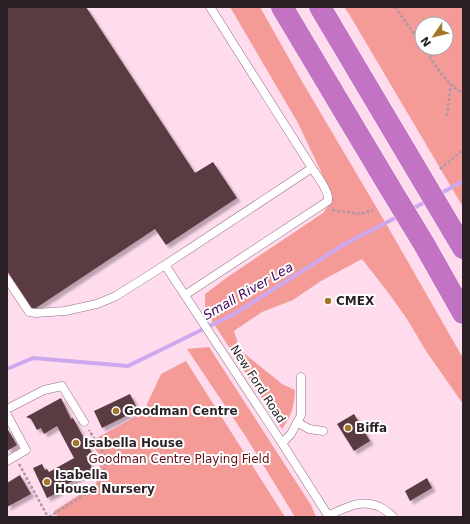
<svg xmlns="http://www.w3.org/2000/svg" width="470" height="524" viewBox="0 0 470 524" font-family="'DejaVu Sans',sans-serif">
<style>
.green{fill:#f49b97;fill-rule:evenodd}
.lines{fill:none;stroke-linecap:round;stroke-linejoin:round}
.stream{stroke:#cea8ef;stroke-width:4}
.building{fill:#5a3b42;filter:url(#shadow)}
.lane-casing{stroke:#8f7080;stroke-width:9}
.highway-casing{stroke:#fff;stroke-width:23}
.path{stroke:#b197a5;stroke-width:2.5;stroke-dasharray:3 2;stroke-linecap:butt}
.lane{stroke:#fff;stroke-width:8}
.highway{stroke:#c373c3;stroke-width:22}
.highway-bridge-casing{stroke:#fff;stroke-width:23;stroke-linecap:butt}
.highway-bridge{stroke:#c373c3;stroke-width:22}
.poi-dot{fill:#a27627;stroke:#fff;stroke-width:1.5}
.labels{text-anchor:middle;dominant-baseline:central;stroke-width:4;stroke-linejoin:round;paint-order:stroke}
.poi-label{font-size:12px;font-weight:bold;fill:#2b1f26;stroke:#fff;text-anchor:start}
.street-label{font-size:12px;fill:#2b1f26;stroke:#fff}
.park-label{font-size:12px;fill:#5e1116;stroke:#fff}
.water-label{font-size:13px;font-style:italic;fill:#3c045a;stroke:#fff}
</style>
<defs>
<filter id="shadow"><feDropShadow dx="3.5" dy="3.5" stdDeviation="1" flood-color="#0004"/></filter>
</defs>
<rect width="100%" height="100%" fill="#fedcee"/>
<!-- green -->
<path class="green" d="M 230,7 L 260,7 L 300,78 L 388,227 L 463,358 L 463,404 L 426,351 L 407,319 L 390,295 L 362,259 L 321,281 L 293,300 L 262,312 L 234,331 L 240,350 L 282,384 L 295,390 C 294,407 292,415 282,429 L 205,310 L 205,294 L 229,276 L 323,213 L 331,202 L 322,174 L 298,123 Z
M 344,7 L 463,7 L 463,207 L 349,14 ZM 422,24 L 446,24 L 446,48 L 422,48 Z
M 209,347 L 311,505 L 316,517 L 295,517 L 246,437 L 187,349 Z
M 186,361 L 285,517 L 58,517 L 54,511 L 96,484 L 101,459 L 91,441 L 143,413 L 161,374 Z"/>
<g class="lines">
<!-- stream -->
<path class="stream" d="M 438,195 L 463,181
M 410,210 L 427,201
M 7,369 L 33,358 L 128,366 L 234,314 L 345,244 L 399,216"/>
</g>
<!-- building -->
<path class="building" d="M 7,7 L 86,7 L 195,173 L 213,162 L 237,198 L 166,245 L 155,229 L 33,310 L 7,271 Z
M 130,394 L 138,410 L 102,428 L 94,411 Z
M 61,398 L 71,419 L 73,418 L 92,453 L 86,456 L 93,470 L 58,489 L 59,492 L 47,498 L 33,468 L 42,464 L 45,470 L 47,469 L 49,472 L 74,458 L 57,426 L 44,434 L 41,428 L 37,430 L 31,419 L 26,417 Z
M 354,414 L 370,441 L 354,451 L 337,424 Z
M 7,428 L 17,445 L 7,451 Z
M 20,475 L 31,494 L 7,507 L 7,483 Z
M 427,478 L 432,488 L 410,501 L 405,491 Z"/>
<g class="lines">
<!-- lane casing -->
<g class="lane-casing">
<path id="lane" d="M 165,265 L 282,443 L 329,517
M 7,279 L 29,312 L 36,313 L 65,311 L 97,304 L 116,296 L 165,265 L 312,168 L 210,7
M 185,295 L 328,201 C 330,192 317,176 312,168
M 7,409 L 44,390 L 62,386 L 84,422
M 7,415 L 26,450 L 7,461
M 297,422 L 309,429 L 323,431
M 282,443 L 291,434 L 301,415 L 301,377
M 329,515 C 346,508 361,498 380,507 C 385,510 390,513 393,517"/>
</g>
<!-- highway casing -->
<g class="highway-casing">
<path id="highway" d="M 282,7 L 390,188
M 320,7 L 463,248
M 424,244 L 463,313"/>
</g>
<!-- path -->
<path class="path" d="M 395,7 L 422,45
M 424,48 C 434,63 446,85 463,93
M 447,116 L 451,84
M 440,169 L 463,150
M 332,210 L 361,214 L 373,210
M 19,464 L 48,517
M 49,517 L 100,485 L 107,459 L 89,430"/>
<!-- lane -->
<use href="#lane" class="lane"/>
<!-- highway -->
<use href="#highway" class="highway"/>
<!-- highway-bridge casing -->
<g class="highway-bridge-casing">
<path id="highway-bridge" d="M 390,188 L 424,244"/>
</g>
<!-- highway-bridge -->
<use href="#highway-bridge" class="highway-bridge"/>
</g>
<!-- markers -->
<g class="poi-dot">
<circle cx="328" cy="301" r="4"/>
<circle cx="116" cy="411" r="4"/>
<circle cx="348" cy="428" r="4"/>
<circle cx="76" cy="443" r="4"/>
<circle cx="47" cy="482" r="4"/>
</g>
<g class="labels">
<!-- poi labels -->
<g class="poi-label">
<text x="336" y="301">CMEX</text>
<text x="124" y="411">Goodman Centre</text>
<text x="356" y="428">Biffa</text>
<text x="84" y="443">Isabella House</text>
<text x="55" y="475">Isabella<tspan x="55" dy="14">House Nursery</tspan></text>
</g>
<!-- street labels -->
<g class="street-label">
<text transform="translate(258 384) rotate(57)">New Ford Road</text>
</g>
<!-- park labels -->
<g class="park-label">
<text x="179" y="459">Goodman Centre Playing Field</text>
</g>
<!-- water labels -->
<g class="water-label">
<text transform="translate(248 291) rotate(-30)">Small River Lea</text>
</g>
</g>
<!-- border -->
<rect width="470" height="524" fill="none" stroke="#2b1f26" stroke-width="16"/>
<!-- north arrow -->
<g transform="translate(434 36) rotate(235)"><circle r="19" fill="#ffffff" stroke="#aaa5a8"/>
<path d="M0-3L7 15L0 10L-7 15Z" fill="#a27627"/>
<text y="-6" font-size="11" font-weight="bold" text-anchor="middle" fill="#2b1f26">N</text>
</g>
</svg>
